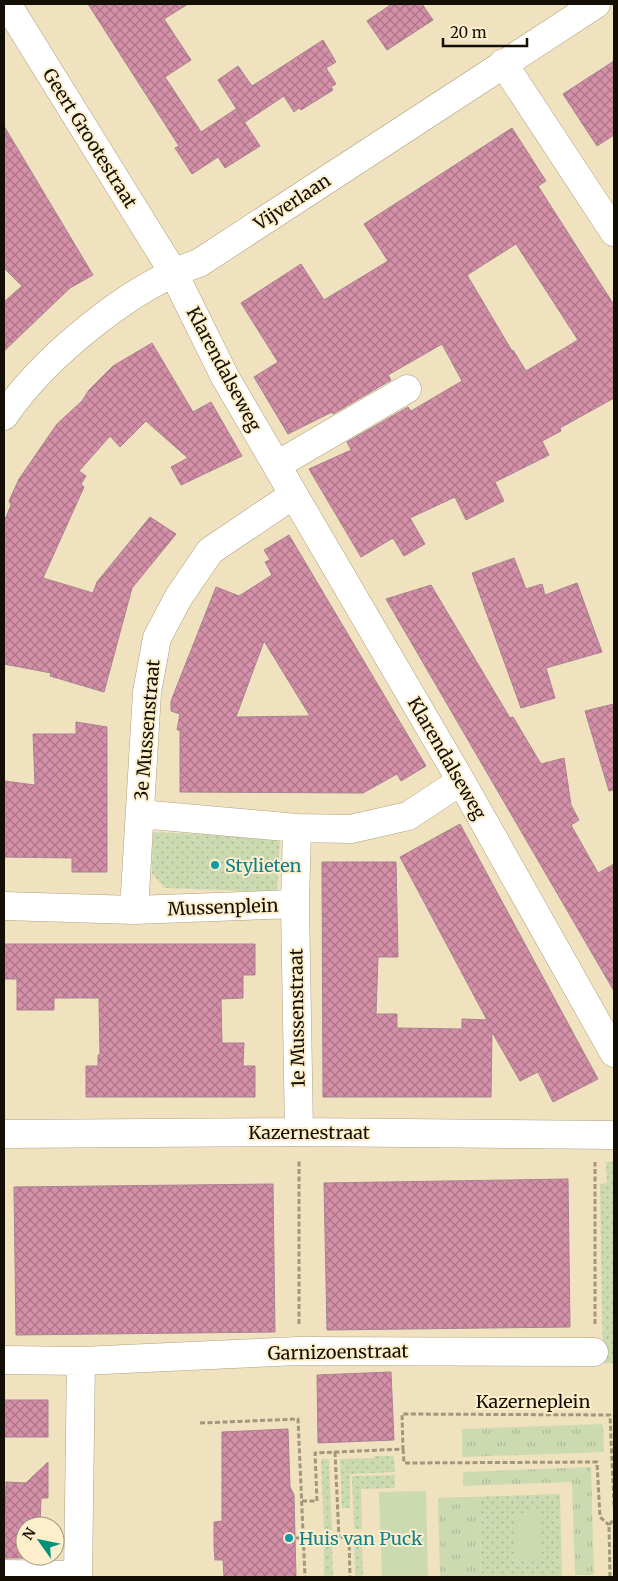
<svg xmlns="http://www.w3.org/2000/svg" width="618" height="1581" viewBox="0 0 618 1581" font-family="Merriweather,serif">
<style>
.grass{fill:url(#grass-dots)}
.park{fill:url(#park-tufts)}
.pitch{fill:#ccdab1}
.building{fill:url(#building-cross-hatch);stroke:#a88390;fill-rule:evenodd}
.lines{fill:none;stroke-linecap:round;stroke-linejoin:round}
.minor-casing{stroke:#aea17f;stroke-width:29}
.path{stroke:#a2977c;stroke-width:3;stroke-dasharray:5 2.5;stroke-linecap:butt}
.minor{stroke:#fff;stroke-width:28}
.culture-dot{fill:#0f9aa8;stroke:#fdefcc;stroke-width:2}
.labels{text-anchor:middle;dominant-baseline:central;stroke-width:4;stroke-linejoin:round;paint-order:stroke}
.street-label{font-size:18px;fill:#140f04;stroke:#fdefcc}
.culture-label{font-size:18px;fill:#0d838f;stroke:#fdefcc;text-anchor:start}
</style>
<defs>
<pattern id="grass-dots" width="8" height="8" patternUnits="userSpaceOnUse" patternTransform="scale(1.25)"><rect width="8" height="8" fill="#ccdab1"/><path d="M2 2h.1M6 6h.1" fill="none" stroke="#aeba97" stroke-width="1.8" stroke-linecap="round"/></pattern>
<pattern id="park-tufts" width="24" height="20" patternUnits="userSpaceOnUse" patternTransform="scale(1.25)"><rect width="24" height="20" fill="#ccdab1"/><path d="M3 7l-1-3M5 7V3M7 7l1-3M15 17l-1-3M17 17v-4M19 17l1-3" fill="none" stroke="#aeba97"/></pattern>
<pattern id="building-cross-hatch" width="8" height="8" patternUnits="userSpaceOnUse" patternTransform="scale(1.25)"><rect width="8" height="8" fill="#d590a9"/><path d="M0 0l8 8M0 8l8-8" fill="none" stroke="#ac7487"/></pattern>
</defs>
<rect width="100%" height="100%" fill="#f0e2bf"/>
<!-- grass -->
<path class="grass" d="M 153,832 L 280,838 L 277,892 L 165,888 L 152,874 Z
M 606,1162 L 614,1162 L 614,1363 L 603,1363 L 600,1184 L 607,1183 Z
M 374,1456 L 394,1456 L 395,1472 L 350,1474 L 350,1508 L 342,1508 L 340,1459 L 374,1458 Z
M 321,1459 L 329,1459 L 332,1530 L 324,1530 Z
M 395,1475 L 395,1488 L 361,1489 L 362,1529 L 354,1529 L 352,1476 Z
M 560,1494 L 562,1576 L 481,1577 L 480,1526 L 438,1498 Z
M 354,1545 L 362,1545 L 363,1577 L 355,1577 Z
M 324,1546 L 332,1546 L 333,1577 L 324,1577 Z"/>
<!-- park -->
<path class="park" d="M 603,1424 L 604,1452 L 462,1457 L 462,1429 Z
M 591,1467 L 594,1575 L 575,1575 L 572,1482 L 463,1486 L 463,1472 Z
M 479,1497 L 481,1577 L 440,1577 L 438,1498 Z"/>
<!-- pitch -->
<path class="pitch" d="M 426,1491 L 428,1577 L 382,1577 L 379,1492 Z
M 524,1510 L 540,1512 L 542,1558 L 532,1559 L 531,1561 L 516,1560 L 514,1513 L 524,1513 Z"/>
<!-- building -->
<path class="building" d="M 88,4 L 188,4 L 164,19 L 191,60 L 165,77 L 201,132 L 236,109 L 260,146 L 225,168 L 218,157 L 192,174 L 175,148 L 179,146 Z
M 392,4 L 422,4 L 433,20 L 387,50 L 367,21 Z
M 323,40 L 336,62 L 326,68 L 336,84 L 331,87 L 333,90 L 301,110 L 299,108 L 294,112 L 284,96 L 245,122 L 218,80 L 238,66 L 252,86 Z
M 614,61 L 614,135 L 597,146 L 563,94 Z
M 4,126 L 93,275 L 70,288 L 4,351 L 4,302 L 22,286 L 4,268 Z
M 512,128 L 546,181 L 538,186 L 614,305 L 614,398 L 560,428 L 561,431 L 542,441 L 549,455 L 495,482 L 504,501 L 466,520 L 455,497 L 410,518 L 425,544 L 404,556 L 393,538 L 361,557 L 309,469 L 351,450 L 347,442 L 408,407 L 411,411 L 462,381 L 442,344 L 388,375 L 391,380 L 333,414 L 332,412 L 288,434 L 254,377 L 278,362 L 241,303 L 301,264 L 324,300 L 388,261 L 364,224 ZM 516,244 L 578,340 L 526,371 L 513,350 L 512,351 L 467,275 Z
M 152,343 L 193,412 L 211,402 L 242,456 L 181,485 L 171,467 L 188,458 L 146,421 L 120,447 L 110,436 L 79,471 L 86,476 L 81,484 L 84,487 L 43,578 L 93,593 L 97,582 L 150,517 L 176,534 L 132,588 L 104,692 L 50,676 L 51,673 L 4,664 L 4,522 L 11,505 L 9,501 L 19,479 L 57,424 L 82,401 L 89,390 L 113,366 Z
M 289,535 L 426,766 L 401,781 L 397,774 L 363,793 L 180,792 L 180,730 L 177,730 L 180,714 L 171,711 L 171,701 L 216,587 L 239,596 L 272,575 L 265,562 L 270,560 L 264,550 ZM 264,641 L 310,716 L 236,717 Z
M 514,558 L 526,589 L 542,584 L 545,595 L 577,583 L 602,652 L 546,668 L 555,698 L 521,708 L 472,573 Z
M 431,585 L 510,718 L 513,717 L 541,764 L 564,758 L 571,805 L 579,820 L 571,825 L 598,873 L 614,864 L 614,991 L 386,599 Z
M 614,704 L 614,790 L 609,791 L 585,711 Z
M 76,722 L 107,727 L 107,872 L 72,872 L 72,858 L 4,857 L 4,781 L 35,785 L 33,734 L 76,734 Z
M 460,824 L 598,1079 L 553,1102 L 538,1072 L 520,1081 L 492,1032 L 491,1097 L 323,1097 L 322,862 L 396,862 L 398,957 L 378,957 L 376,1014 L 397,1014 L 397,1028 L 462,1029 L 462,1019 L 487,1020 L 400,857 Z
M 4,944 L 255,944 L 255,975 L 243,975 L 243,998 L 221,999 L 222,1043 L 244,1043 L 243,1066 L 255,1066 L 255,1097 L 86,1097 L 86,1066 L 98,1066 L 98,1055 L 100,1055 L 99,998 L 54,998 L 54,1010 L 17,1010 L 17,979 L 4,979 Z
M 568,1179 L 570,1327 L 327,1330 L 324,1183 Z
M 273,1184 L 275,1332 L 16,1335 L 14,1187 Z
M 391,1372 L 394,1440 L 318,1443 L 317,1375 Z
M 4,1400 L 48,1400 L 48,1437 L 4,1437 Z
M 288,1429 L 290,1487 L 294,1495 L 296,1577 L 224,1577 L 223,1560 L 215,1560 L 214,1546 L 214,1522 L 222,1521 L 222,1432 Z
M 48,1462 L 48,1498 L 41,1498 L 40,1526 L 25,1526 L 25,1556 L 40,1556 L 40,1558 L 4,1558 L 6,1482 L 26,1483 Z"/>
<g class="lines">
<!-- minor casing -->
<g class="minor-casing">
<path id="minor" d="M 7,4 L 173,272 L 225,377 L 461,781 L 614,1053
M 503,63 L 614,232
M 4,416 C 44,357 132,285 199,263 L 596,4
M 277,465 L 407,389
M 140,814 L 297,828 L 295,904 L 134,910 L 147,692 L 157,638 L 178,598 L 210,551 L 293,495
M 297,828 L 351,829 L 408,816 L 461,781
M 295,904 L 299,1132
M 4,906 L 134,910
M 4,1134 L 299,1132 L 614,1135
M 4,1360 L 81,1361 L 299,1351 L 594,1352
M 4,1574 L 78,1575
M 78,1577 L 81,1361"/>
</g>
<!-- path -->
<path class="path" d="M 299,1324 L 299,1160
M 595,1324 L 595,1162
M 200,1423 L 298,1419 L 305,1577
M 403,1449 L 404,1463 L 597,1462 L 600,1517 L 609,1525
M 335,1452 L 339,1538
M 302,1501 L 317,1501 L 315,1453 L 403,1449 L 402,1414 L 610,1415 L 614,1505
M 296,1538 L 368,1537
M 349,1538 L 350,1577
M 610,1577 L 609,1525 L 614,1519"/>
<!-- minor -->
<use href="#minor" class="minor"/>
</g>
<!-- markers -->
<g class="culture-dot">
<circle cx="215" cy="865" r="5"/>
<circle cx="289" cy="1538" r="5"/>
</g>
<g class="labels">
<!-- street labels -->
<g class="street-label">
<text transform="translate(90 138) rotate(58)">Geert Grootestraat</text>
<text transform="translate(292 202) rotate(-33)">Vijverlaan</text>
<text transform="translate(224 369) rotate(62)">Klarendalseweg</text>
<text transform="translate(147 730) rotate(-85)">3e Mussenstraat</text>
<text transform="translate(447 758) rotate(60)">Klarendalseweg</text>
<text transform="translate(223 907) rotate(-2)">Mussenplein</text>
<text transform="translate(297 1018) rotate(-91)">1e Mussenstraat</text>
<text x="309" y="1132">Kazernestraat</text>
<text transform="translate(338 1352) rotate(-1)">Garnizoenstraat</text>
<text x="533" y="1401">Kazerneplein</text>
</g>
<!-- culture labels -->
<g class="culture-label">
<text x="225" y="865">Stylieten</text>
<text x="299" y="1538">Huis van Puck</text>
</g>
</g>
<!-- border -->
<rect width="618" height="1581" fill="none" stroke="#140f04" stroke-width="10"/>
<!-- north arrow -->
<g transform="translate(40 1541) rotate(303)"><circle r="24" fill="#fdefcc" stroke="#a0957c"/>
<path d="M0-4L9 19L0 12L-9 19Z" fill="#00917d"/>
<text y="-8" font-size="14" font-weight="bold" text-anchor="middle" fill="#140f04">N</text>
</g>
<!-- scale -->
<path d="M443 38v8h84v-8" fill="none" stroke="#140f04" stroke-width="2.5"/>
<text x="450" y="38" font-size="15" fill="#140f04" stroke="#fdefcc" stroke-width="4" paint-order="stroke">20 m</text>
</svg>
